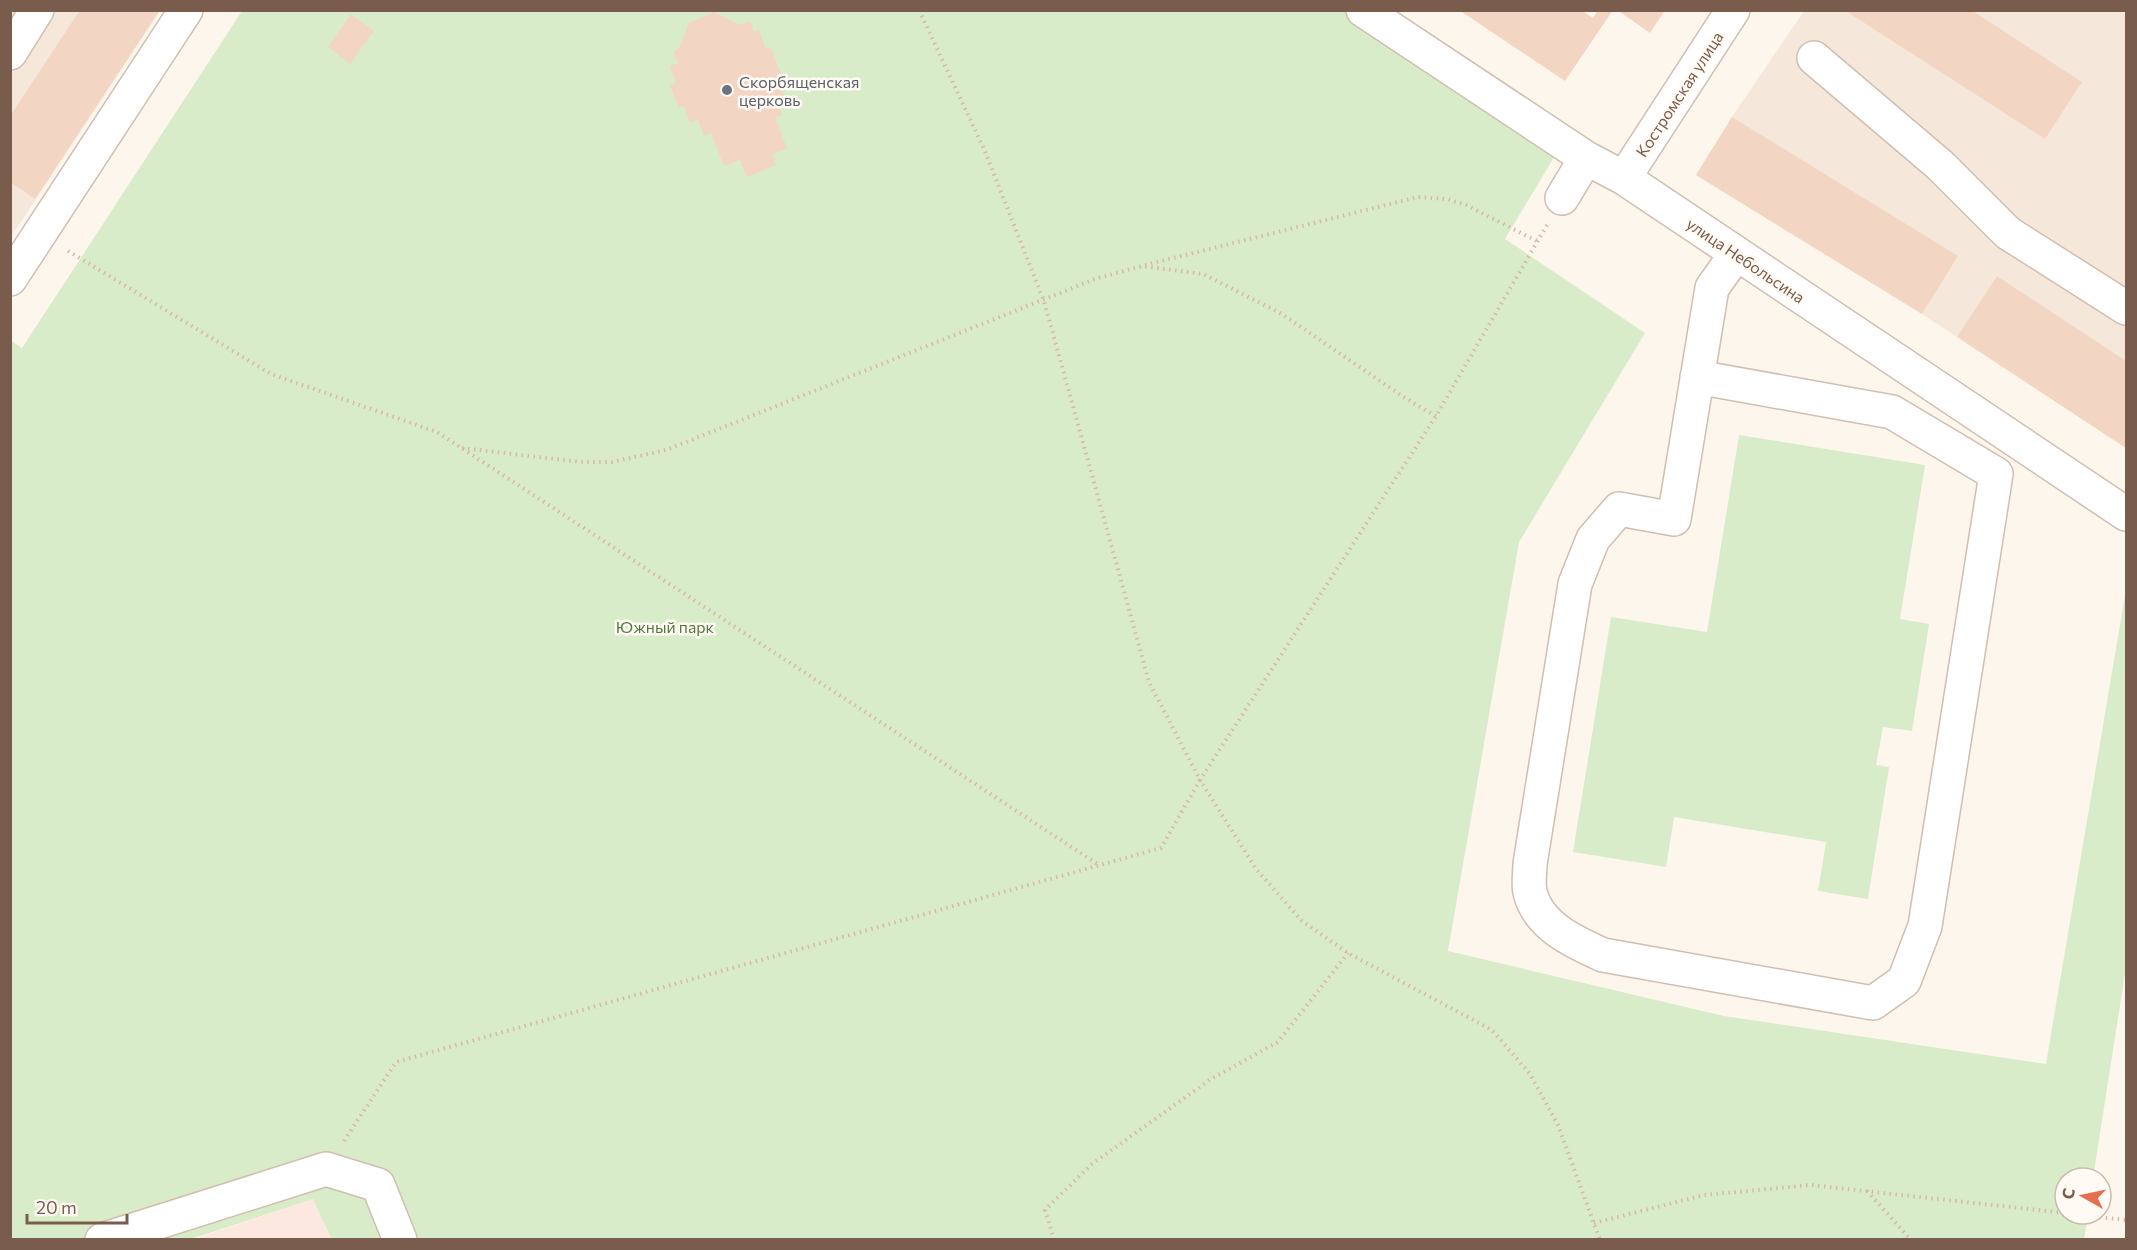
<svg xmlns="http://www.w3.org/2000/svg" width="2137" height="1250" viewBox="0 0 2137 1250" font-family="Commissioner,sans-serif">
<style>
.residential{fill:#f5e8da}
.commercial{fill:#fde8e0}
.green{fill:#d8ecc9}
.building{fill:#f3d5c3}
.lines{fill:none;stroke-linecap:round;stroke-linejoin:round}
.minor-casing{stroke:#d1beb0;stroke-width:36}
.path{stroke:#d9b8a5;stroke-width:4;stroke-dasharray:1.5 4.5;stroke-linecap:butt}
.minor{stroke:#fff;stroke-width:33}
.worship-dot{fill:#6b7280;stroke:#fffaf3;stroke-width:2}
.labels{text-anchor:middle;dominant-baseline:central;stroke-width:5;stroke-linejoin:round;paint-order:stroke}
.worship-label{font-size:16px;fill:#5b616d;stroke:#fffaf3;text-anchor:start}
.street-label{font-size:16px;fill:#7a5c4d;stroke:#fffaf3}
.park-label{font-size:16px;fill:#537a41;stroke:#fffaf3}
</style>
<rect width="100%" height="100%" fill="#fdf6ec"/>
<!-- residential -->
<path class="residential" d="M 11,11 L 160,11 L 11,237 Z
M 1804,11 L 2126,11 L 2126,448 L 1922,314 L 1696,175 L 1732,117 Z"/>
<!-- commercial -->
<path class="commercial" d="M 313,1199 L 332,1239 L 191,1240 Z"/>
<!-- green -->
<path class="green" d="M 242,11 L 1345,11 L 1556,154 L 1505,239 L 1645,333 L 1519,542 L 1448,951 L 1724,1016 L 2046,1064 L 2126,589 L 2126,967 L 2093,1178 L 2065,1178 L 2065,1214 L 2088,1214 L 2084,1239 L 332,1240 L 313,1199 L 191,1239 L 11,1239 L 10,340 L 22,348 Z
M 1739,435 L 1925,465 L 1900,619 L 1929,624 L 1912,731 L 1883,727 L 1876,765 L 1889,767 L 1868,899 L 1818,891 L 1826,842 L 1674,817 L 1666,867 L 1573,852 L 1611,617 L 1707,632 Z"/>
<!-- building -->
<path class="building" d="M 80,10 L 160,10 L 35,199 L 10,182 L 10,116 Z
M 1459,10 L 1581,10 L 1593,18 L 1598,10 L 1613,10 L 1565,81 Z
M 1617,10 L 1665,10 L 1650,33 Z
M 1844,10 L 1971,10 L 2082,82 L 2045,139 Z
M 714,12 L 740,25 L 750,21 L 754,32 L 759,30 L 766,49 L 771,47 L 783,80 L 779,82 L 784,95 L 776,99 L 782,115 L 775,118 L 787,148 L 772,154 L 776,165 L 747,177 L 740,160 L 724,166 L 711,133 L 704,136 L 698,120 L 690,123 L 684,106 L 679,108 L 670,85 L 676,82 L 670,66 L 678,63 L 673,51 L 679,48 L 689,23 Z
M 351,14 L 374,31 L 350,64 L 328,47 Z
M 1732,117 L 1958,256 L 1922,314 L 1696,175 Z
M 1997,276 L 2126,361 L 2126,448 L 1957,337 Z"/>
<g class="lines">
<!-- minor casing -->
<g class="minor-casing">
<path id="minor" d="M 1363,10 L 1586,158 L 1624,178 L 2126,514
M 10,53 L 37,10
M 1814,58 L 1941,166 L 2008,233 L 2126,308
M 1624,178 L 1733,10
M 1562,198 L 1586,158
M 10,279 L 186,10
M 1697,377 L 1892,412 L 1996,474 L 1925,926 L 1904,981 L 1873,1003 L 1603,955 C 1574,942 1538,926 1530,892 C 1528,884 1530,872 1530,864 L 1575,584 L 1593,539 L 1619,509 L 1674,519 L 1712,288 L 1736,254
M 102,1240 L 326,1169 L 378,1185 L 400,1240"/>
</g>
<!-- path -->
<path class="path" d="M 1547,225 L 1436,416 L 1200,780 L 1256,869 L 1302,921 L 1348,953 L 1492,1030 L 1530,1074 L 1558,1125 L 1600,1240
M 68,251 L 271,374 L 437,432 L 1099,865
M 1145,265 L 1418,197 L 1447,199 L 1466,205 L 1537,241
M 462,448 L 581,462 L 612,462 L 666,450 L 1095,279 L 1142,266 L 1203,274 L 1282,314 L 1405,398 L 1436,416
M 344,1141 L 396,1062 L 1161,848 L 1200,780 L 1149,682 L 1044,301 L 984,149 L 919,10
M 1867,1191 L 1911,1240
M 2070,1214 L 2126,1220
M 1594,1223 L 1704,1195 L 1811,1185 L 2065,1213
M 1054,1240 L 1045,1210 L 1092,1164 L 1211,1079 L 1278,1042 L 1348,953"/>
<!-- minor -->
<use href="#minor" class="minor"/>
</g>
<!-- markers -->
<circle class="worship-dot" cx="727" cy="90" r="6"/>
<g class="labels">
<!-- worship labels -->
<g class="worship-label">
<text x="739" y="81">Скорбященская<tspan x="739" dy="18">церковь</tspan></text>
</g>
<!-- street labels -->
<g class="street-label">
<text transform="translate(1679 94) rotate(-57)">Костромская улица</text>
<text transform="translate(1746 260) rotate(34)">улица Небольсина</text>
</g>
<!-- park labels -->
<g class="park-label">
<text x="665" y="626">Южный парк</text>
</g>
</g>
<!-- border -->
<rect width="2137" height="1250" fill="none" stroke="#7a5c4d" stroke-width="24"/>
<!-- north arrow -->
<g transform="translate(2083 1196) rotate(279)"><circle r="28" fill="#fffaf3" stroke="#cabbb1" stroke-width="1.5"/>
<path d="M0-4.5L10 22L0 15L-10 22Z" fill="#e76f51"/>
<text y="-9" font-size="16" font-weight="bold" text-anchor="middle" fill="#7a5c4d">С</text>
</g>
<!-- scale -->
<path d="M27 1214v9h100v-9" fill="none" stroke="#7a5c4d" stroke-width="3"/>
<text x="36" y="1214" font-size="18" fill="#7a5c4d" stroke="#fffaf3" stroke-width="4.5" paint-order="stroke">20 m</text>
</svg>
